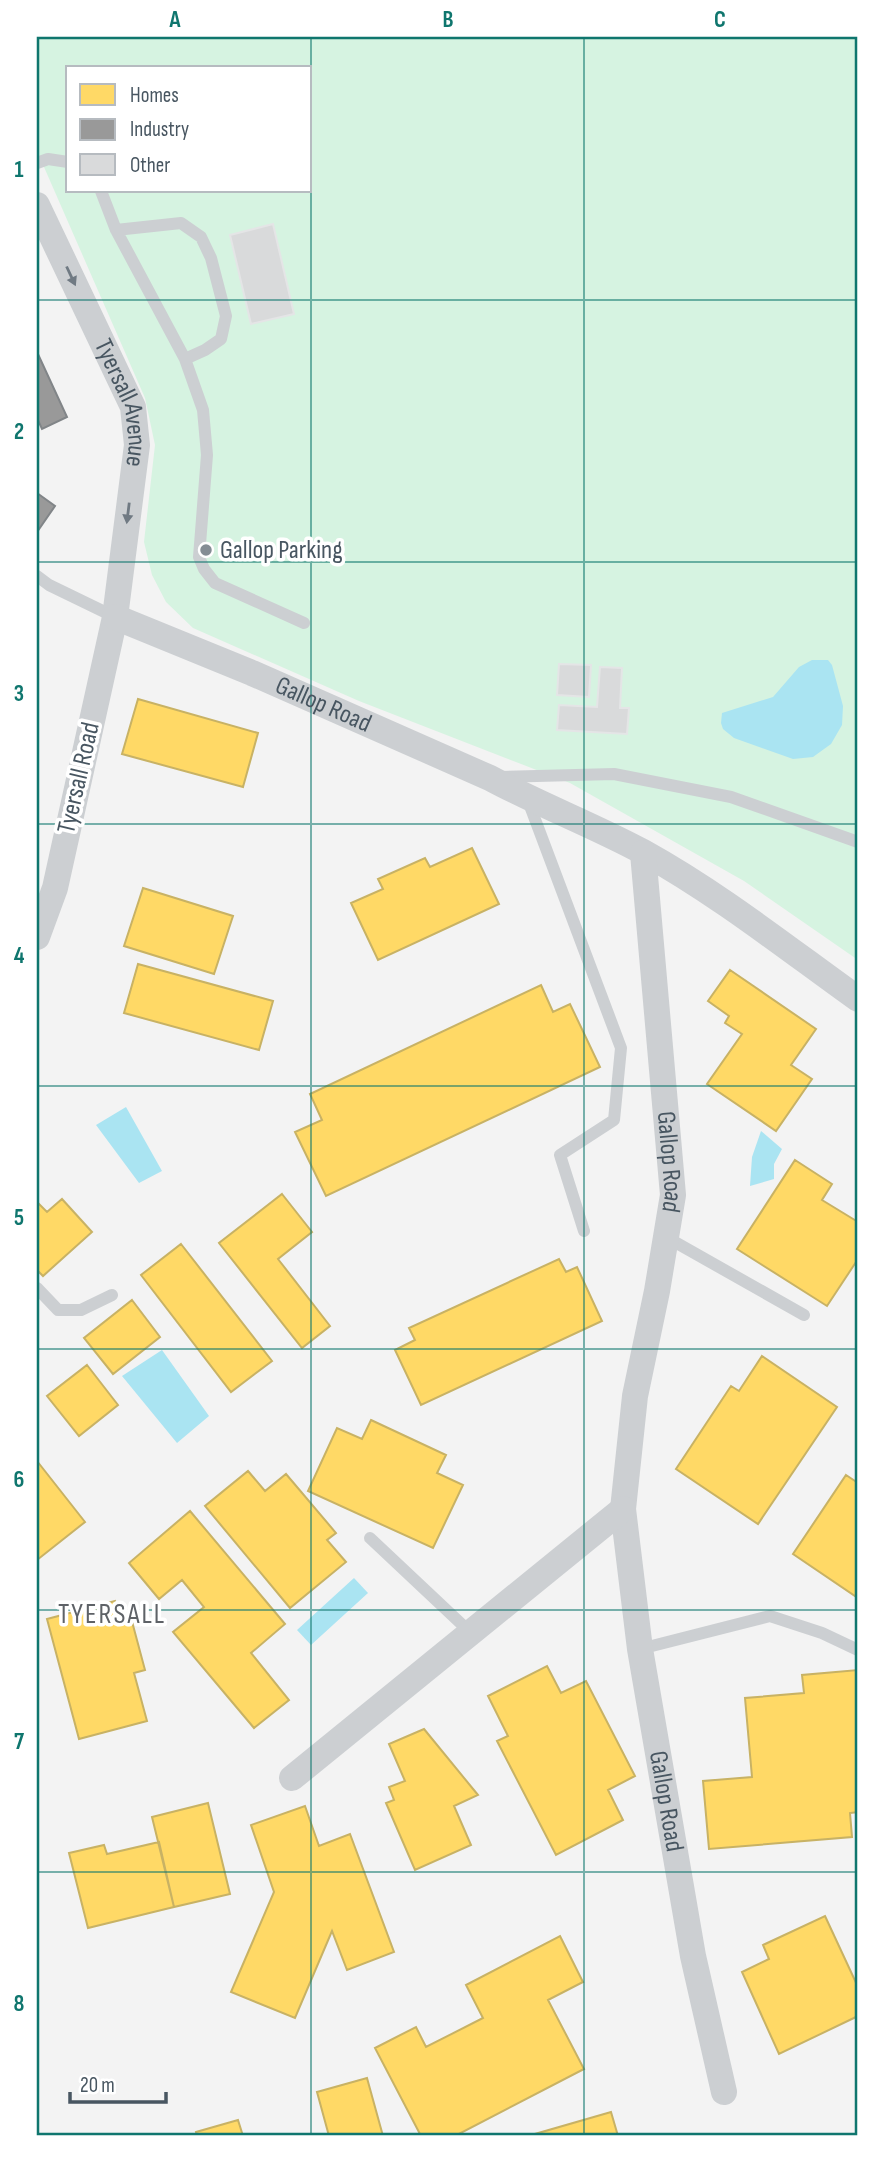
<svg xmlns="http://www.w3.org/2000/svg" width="895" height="2173" viewBox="0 0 895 2173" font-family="'Sofia Sans Condensed',sans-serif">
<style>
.green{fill:#d6f3e1;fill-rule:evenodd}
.water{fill:#aae4f2}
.homes{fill:#ffd966;stroke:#c8b264;stroke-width:2}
.industry{fill:#999;stroke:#818588;stroke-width:2}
.building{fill:#d9dadb;stroke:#e4e5e6;stroke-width:2}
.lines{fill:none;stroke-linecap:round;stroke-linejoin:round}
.lane{stroke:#cccfd2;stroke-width:12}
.street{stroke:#cccfd2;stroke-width:26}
.oneway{fill:#707a83}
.grid{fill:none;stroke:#0f766e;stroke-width:2;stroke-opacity:0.55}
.poi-dot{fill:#848d94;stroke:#fff;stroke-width:2.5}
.labels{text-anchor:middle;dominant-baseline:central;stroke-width:7;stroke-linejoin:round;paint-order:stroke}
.street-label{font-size:26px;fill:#485661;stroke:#fff}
.poi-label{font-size:26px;fill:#485661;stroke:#fff;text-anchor:start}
.neighbourhood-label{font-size:28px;letter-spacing:2px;fill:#5e6267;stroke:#fff}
.neatline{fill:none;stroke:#0f766e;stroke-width:2.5}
.grid-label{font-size:23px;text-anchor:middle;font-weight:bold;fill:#0f766e}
</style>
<rect width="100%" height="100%" fill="#f3f3f3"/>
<!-- green -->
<path class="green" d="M 37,37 L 858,37 L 858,960 L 744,881 L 570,783 L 359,701 L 193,628 L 166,602 L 152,575 L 144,542 L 155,445 L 145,398 L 37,151 ZM 68,68 L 310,68 L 310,191 L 68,191 Z"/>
<!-- water -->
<path class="water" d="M 812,660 L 828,660 L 832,665 L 843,706 L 842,725 L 831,744 L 813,757 L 793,759 L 734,738 L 723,729 L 721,723 L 722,713 L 773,697 L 799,667 Z
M 126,1107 L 162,1171 L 139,1183 L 96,1125 Z
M 761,1131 L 782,1149 L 774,1164 L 774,1179 L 750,1186 L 752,1157 Z
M 162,1350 L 209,1416 L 177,1443 L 122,1376 Z
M 354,1578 L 368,1593 L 311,1645 L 297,1630 Z"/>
<!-- homes -->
<path class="homes" d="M 138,699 L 258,733 L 243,787 L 122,754 Z
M 472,848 L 499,904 L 378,960 L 351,903 L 383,889 L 378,879 L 425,858 L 430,867 Z
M 143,888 L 233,916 L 214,974 L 124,946 Z
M 138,964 L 273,1001 L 259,1050 L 124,1013 Z
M 730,970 L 816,1029 L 791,1065 L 812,1079 L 776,1131 L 707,1084 L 742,1034 L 725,1023 L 729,1016 L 708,1001 Z
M 541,985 L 553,1012 L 570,1004 L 600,1067 L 326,1196 L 295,1132 L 322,1120 L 310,1094 Z
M 795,1160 L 832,1184 L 822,1200 L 858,1222 L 858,1259 L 827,1306 L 737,1249 Z
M 282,1194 L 312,1232 L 278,1259 L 330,1326 L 302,1348 L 219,1243 Z
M 62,1199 L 92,1232 L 43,1276 L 37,1270 L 37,1202 L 47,1212 Z
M 181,1244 L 272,1361 L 231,1392 L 141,1275 Z
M 559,1259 L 566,1272 L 577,1267 L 602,1321 L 421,1405 L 395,1350 L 415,1340 L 409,1328 Z
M 132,1300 L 160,1337 L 113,1374 L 84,1338 Z
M 762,1356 L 837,1407 L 758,1524 L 676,1469 L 731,1386 L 739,1391 Z
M 87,1365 L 118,1405 L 79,1436 L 47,1396 Z
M 371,1420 L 446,1455 L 437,1473 L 463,1485 L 433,1548 L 308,1491 L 337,1428 L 362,1439 Z
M 37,1461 L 85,1522 L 37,1560 Z
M 248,1471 L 265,1491 L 286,1474 L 336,1533 L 327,1540 L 346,1562 L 290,1608 L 205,1506 Z
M 846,1475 L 858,1483 L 858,1598 L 793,1554 Z
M 190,1511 L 285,1624 L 251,1653 L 289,1700 L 254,1728 L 173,1632 L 204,1607 L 182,1580 L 159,1599 L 129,1563 Z
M 115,1601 L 119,1617 L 130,1614 L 145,1670 L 134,1673 L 147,1721 L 79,1739 L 47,1619 Z
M 547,1666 L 561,1693 L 586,1681 L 635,1776 L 608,1790 L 623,1820 L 556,1855 L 497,1741 L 508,1736 L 488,1696 Z
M 858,1670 L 858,1812 L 850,1813 L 852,1837 L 709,1849 L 703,1781 L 752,1777 L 745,1698 L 804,1693 L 802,1675 Z
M 424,1729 L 478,1795 L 454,1806 L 471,1845 L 415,1870 L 386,1803 L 394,1800 L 389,1787 L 405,1781 L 389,1744 Z
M 208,1803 L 230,1894 L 174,1907 L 152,1817 Z
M 305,1806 L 319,1846 L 350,1834 L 394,1952 L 347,1970 L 332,1931 L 295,2018 L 231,1992 L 274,1892 L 251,1825 Z
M 159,1842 L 174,1907 L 88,1928 L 69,1853 L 104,1845 L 107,1854 Z
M 825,1916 L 858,1987 L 858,2016 L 779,2054 L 742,1972 L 769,1959 L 763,1945 Z
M 560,1936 L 583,1982 L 548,2000 L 584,2069 L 455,2136 L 421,2136 L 375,2048 L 416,2027 L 426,2047 L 483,2018 L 466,1985 Z
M 367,2078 L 383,2136 L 329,2136 L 317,2092 Z
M 611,2112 L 618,2136 L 536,2136 L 535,2134 Z
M 238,2120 L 243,2136 L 197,2136 L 196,2132 Z"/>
<!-- industry -->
<path class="industry" d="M 37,352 L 67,417 L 42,429 L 37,418 Z
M 37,493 L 55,506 L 37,532 Z"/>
<!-- building -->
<path class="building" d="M 273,224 L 294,314 L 251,324 L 230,235 Z
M 559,664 L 591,665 L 589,697 L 557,695 Z
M 600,667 L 622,668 L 620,708 L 629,708 L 627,734 L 557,730 L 559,705 L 597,707 Z"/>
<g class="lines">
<!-- lane -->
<path class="lane" d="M 37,163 L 48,159 L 68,162
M 101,191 L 116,230 L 185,359 L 203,410 L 207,455 L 199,557 L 204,569 L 215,583 L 304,623
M 116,230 L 181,223 L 201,237 L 211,258 L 226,316 L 221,339 L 205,350 L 185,359
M 37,576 L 49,585 L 115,617
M 501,777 L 614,774 L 731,797 L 858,842
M 527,798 L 621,1048 L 614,1120 L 560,1155 L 584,1231
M 666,1237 L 804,1315
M 37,1288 L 58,1310 L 81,1310 L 112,1295
M 370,1538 L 471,1633
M 640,1649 L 770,1616 L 822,1633 L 858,1650"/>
<!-- street -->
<g class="street">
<path id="s1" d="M 37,205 L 133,407 L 137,445 L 115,617 L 55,888 L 37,937"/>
<path id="s2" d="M 115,617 L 252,673 L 490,778 C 540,805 593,825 643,852 C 719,894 788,949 858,999"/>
<path id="s3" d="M 643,853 L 673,1195 L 657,1291 L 635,1396 L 623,1509 L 640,1649 L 693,1956 L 724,2092"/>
<path d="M 292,1778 L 623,1509"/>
</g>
</g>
<!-- one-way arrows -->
<defs><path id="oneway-solid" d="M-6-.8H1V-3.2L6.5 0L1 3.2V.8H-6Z" transform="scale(1.75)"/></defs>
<g class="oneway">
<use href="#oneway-solid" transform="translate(71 276) rotate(65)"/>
<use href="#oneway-solid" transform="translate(128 513) rotate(97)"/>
</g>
<!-- grid -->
<path class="grid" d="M 311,37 L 311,2136M 584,37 L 584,2136M 37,300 L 858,300M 37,562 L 858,562M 37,824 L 858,824M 37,1086 L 858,1086M 37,1349 L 858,1349M 37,1610 L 858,1610M 37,1872 L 858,1872"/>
<!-- markers -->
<circle class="poi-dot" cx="206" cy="550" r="7"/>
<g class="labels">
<!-- street labels -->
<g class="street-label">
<text stroke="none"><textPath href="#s1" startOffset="217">Tyersall Avenue</textPath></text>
<text stroke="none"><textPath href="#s2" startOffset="226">Gallop Road</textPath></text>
<text transform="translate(79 778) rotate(-77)">Tyersall Road</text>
<text stroke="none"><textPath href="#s3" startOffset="310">Gallop Road</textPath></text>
<text stroke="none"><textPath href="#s3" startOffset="957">Gallop Road</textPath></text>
</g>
<!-- poi labels -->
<g class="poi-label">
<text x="220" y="550">Gallop Parking</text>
</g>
<!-- neighbourhood labels -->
<g class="neighbourhood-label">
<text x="112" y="1614">TYERSALL</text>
</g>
</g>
<!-- border -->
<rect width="895" height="2173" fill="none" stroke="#ffffff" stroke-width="77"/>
<!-- legend -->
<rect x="66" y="66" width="245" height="126" fill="#ffffff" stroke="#b6bbc0" stroke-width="2"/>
<rect x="80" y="84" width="35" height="21" fill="#ffd966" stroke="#b6bbc0" stroke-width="2"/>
<text x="130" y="102" font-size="21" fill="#485661">Homes</text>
<rect x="80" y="119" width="35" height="21" fill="#999999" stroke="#b6bbc0" stroke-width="2"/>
<text x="130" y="136" font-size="21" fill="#485661">Industry</text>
<rect x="80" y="154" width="35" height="21" fill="#d9dadb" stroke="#b6bbc0" stroke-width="2"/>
<text x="130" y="172" font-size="21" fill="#485661">Other</text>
<!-- scale -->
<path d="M70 2092v10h96v-10" fill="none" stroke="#485661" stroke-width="3.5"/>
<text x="80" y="2092" font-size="21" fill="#485661" stroke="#ffffff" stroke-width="5" paint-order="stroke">20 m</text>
<rect x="38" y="38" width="818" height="2096" class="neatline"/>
<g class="grid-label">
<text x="175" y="27">A</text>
<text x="448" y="27">B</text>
<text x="720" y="27">C</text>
<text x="19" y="177">1</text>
<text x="19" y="439">2</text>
<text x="19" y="701">3</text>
<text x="19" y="963">4</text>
<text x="19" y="1225">5</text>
<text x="19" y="1487">6</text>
<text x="19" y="1749">7</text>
<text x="19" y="2011">8</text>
</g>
</svg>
